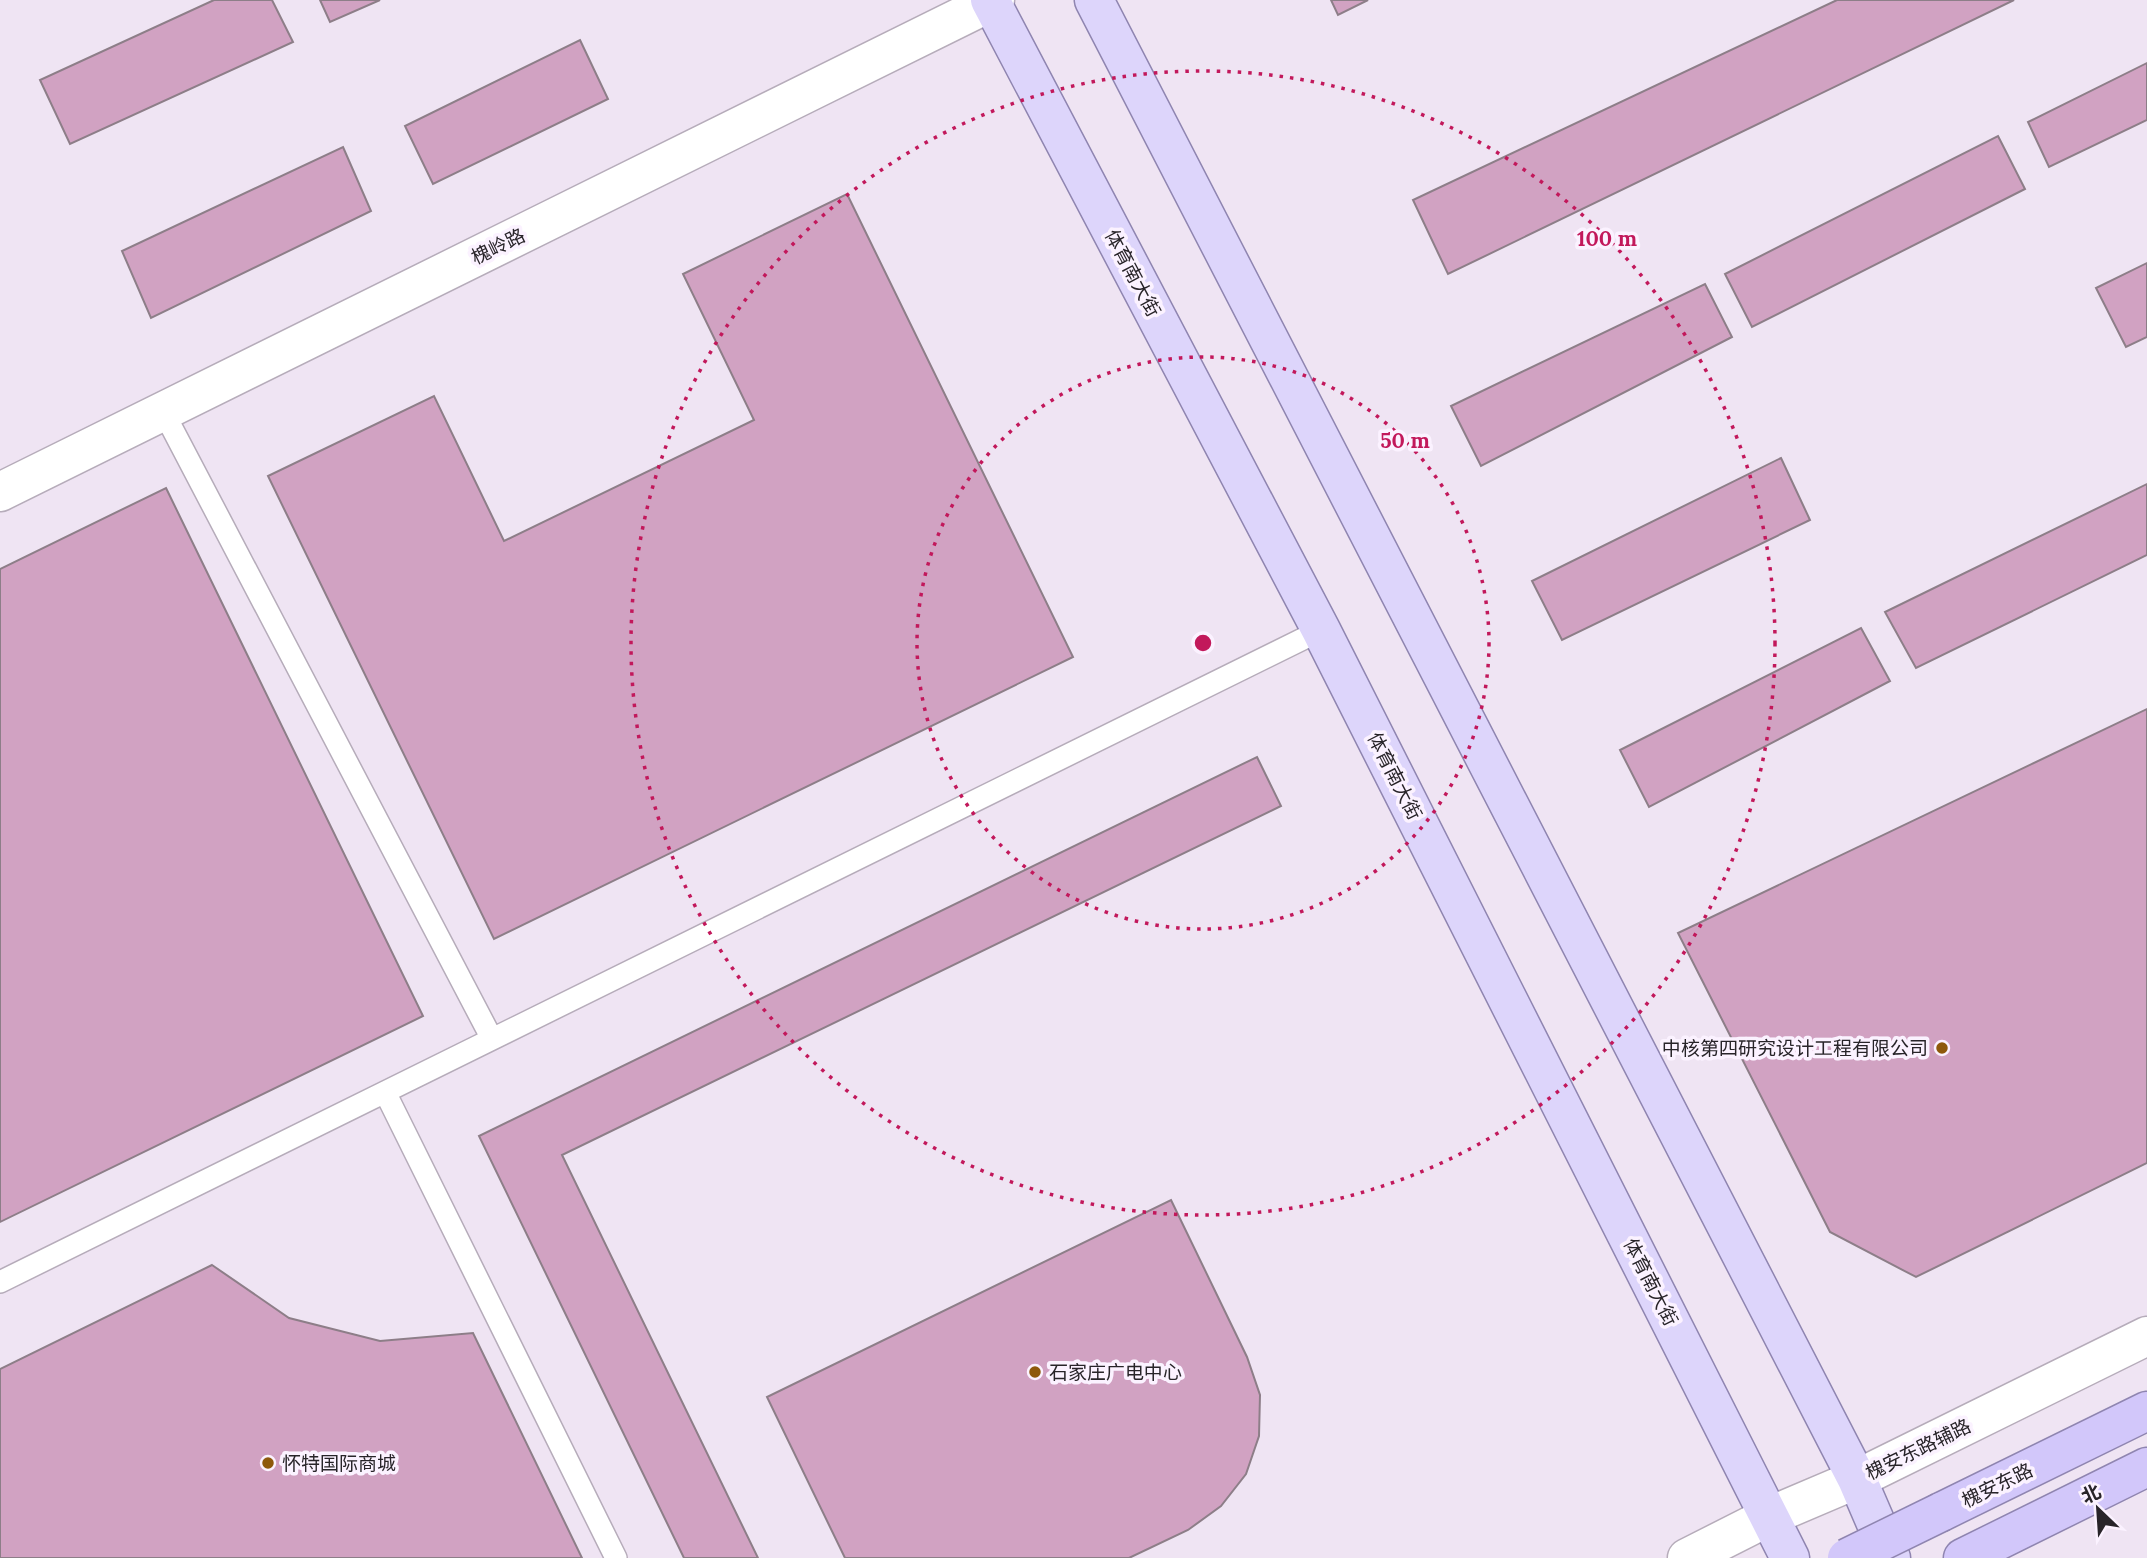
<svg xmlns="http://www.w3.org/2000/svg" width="2147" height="1558" viewBox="0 0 2147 1558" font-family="Lora,'Noto Sans SC',serif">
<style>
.building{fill:#d1a2c2;stroke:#8d7e88;stroke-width:2}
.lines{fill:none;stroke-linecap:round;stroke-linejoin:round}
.service-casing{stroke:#b6acba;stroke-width:24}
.minor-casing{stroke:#b6acba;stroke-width:41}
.secondary-casing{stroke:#b6acba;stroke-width:41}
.primary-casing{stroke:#8f85b0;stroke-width:41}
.trunk-casing{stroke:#8f85b0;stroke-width:41}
.service{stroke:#fff;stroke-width:21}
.minor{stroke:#fff;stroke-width:38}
.secondary{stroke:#fff;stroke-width:38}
.primary{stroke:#ddd5fb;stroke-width:38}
.trunk{stroke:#d2c7fa;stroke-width:38}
.trunk-bridge-casing{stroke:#8f85b0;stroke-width:41;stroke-linecap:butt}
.trunk-bridge{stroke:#d2c7fa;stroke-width:38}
.ring{fill:none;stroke:#c2185b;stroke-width:3.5;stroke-dasharray:3.5 7}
.poi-dot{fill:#8e590b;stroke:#fbf2ff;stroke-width:2.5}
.labels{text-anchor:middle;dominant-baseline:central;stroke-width:7;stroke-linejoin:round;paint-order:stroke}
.street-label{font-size:19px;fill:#282429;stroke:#fbf2ff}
.poi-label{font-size:19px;fill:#282429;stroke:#fbf2ff;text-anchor:start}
.centre{fill:#c2185b;stroke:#fbf2ff;stroke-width:3.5}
.ring-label{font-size:21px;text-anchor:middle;font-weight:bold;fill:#c2185b;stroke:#fbf2ff;stroke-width:7;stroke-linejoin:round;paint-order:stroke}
</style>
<rect width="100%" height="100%" fill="#efe4f3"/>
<!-- building -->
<path class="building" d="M 214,0 L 272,0 L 293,42 L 70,144 L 40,80 Z
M 320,0 L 380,0 L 330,22 Z
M 1331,0 L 1368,0 L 1338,15 Z
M 1837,0 L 2014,0 L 1448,274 L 1413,200 Z
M 580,40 L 608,99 L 433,184 L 405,126 Z
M 2147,63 L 2147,120 L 2049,167 L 2028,122 Z
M 1998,136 L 2025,189 L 1752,327 L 1725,274 Z
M 343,147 L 371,211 L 151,318 L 122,251 Z
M 847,194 L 1073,657 L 494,939 L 268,476 L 434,396 L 504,541 L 754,420 L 683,274 Z
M 2147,263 L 2147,337 L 2126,347 L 2096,288 Z
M 1705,284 L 1732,337 L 1481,466 L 1451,406 Z
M 1781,458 L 1810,520 L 1562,640 L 1532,581 Z
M 2147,484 L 2147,555 L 1916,668 L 1885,612 Z
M 166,488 L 423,1016 L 0,1222 L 0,569 Z
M 1861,628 L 1890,681 L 1649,807 L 1620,750 Z
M 2147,709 L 2147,1163 L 1916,1277 L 1830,1232 L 1678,933 Z
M 1257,757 L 1281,806 L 562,1155 L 758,1558 L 684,1558 L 479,1136 Z
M 1171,1200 L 1247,1357 L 1260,1395 L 1259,1436 L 1246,1474 L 1221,1506 L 1188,1530 L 1129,1558 L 845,1558 L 767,1397 Z
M 212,1265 L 289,1318 L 380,1341 L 473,1333 L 582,1558 L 0,1558 L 0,1369 Z"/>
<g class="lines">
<!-- service casing -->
<g class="service-casing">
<path id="service" d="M 163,411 L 492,1039
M 385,1092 L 616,1558
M 0,1282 L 1321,630"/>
</g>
<!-- minor casing -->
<g class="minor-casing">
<path id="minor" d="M 0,492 L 995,0"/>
</g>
<!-- secondary casing -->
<g class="secondary-casing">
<path id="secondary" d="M 1687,1558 L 1770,1516 L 1857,1479 L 2147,1336"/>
</g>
<!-- primary casing -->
<g class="primary-casing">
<path id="primary" d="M 990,0 L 1321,630 L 1790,1558
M 1094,0 L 1857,1479 L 1891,1558"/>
</g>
<!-- trunk casing -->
<g class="trunk-casing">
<path id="trunk" d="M 1941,1512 L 2147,1411
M 1963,1558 L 2147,1467"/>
</g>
<!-- service -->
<use href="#service" class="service"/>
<!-- minor -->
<use href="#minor" class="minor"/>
<!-- secondary -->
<use href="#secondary" class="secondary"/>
<!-- primary -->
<use href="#primary" class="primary"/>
<!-- trunk -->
<use href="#trunk" class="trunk"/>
<!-- trunk-bridge casing -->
<g class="trunk-bridge-casing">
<path id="trunk-bridge" d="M 1847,1558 L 1941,1512"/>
</g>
<!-- trunk-bridge -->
<use href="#trunk-bridge" class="trunk-bridge"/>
</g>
<!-- distance rings -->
<g class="ring">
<circle cx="1203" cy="643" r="286"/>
<circle cx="1203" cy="643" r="572"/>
</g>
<!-- markers -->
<g class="poi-dot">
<circle cx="1942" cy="1048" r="7"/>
<circle cx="1035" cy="1372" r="7"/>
<circle cx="268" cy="1463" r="7"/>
</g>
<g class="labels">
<!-- street labels -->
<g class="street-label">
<text transform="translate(498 246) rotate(-26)">槐岭路</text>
<text transform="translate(1133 273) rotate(62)">体育南大街</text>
<text transform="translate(1395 776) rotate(63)">体育南大街</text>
<text transform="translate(1651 1282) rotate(63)">体育南大街</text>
<text transform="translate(1918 1449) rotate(-26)">槐安东路辅路</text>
<text transform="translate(1997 1485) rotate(-26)">槐安东路</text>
</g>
<!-- poi labels -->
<g class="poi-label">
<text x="1928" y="1048" text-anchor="end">中核第四研究设计工程有限公司</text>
<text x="1049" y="1372">石家庄广电中心</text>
<text x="282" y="1463">怀特国际商城</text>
</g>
</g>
<circle cx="1203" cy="643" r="10" class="centre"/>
<g class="ring-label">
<text x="1607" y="246">100 m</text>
<text x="1405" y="448">50 m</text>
</g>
<!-- north arrow -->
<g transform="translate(2098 1509) rotate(335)" stroke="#fbf2ff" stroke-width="5" paint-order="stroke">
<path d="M0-5L12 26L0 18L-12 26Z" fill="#282429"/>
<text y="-10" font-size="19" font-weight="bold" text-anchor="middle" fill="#282429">北</text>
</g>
</svg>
